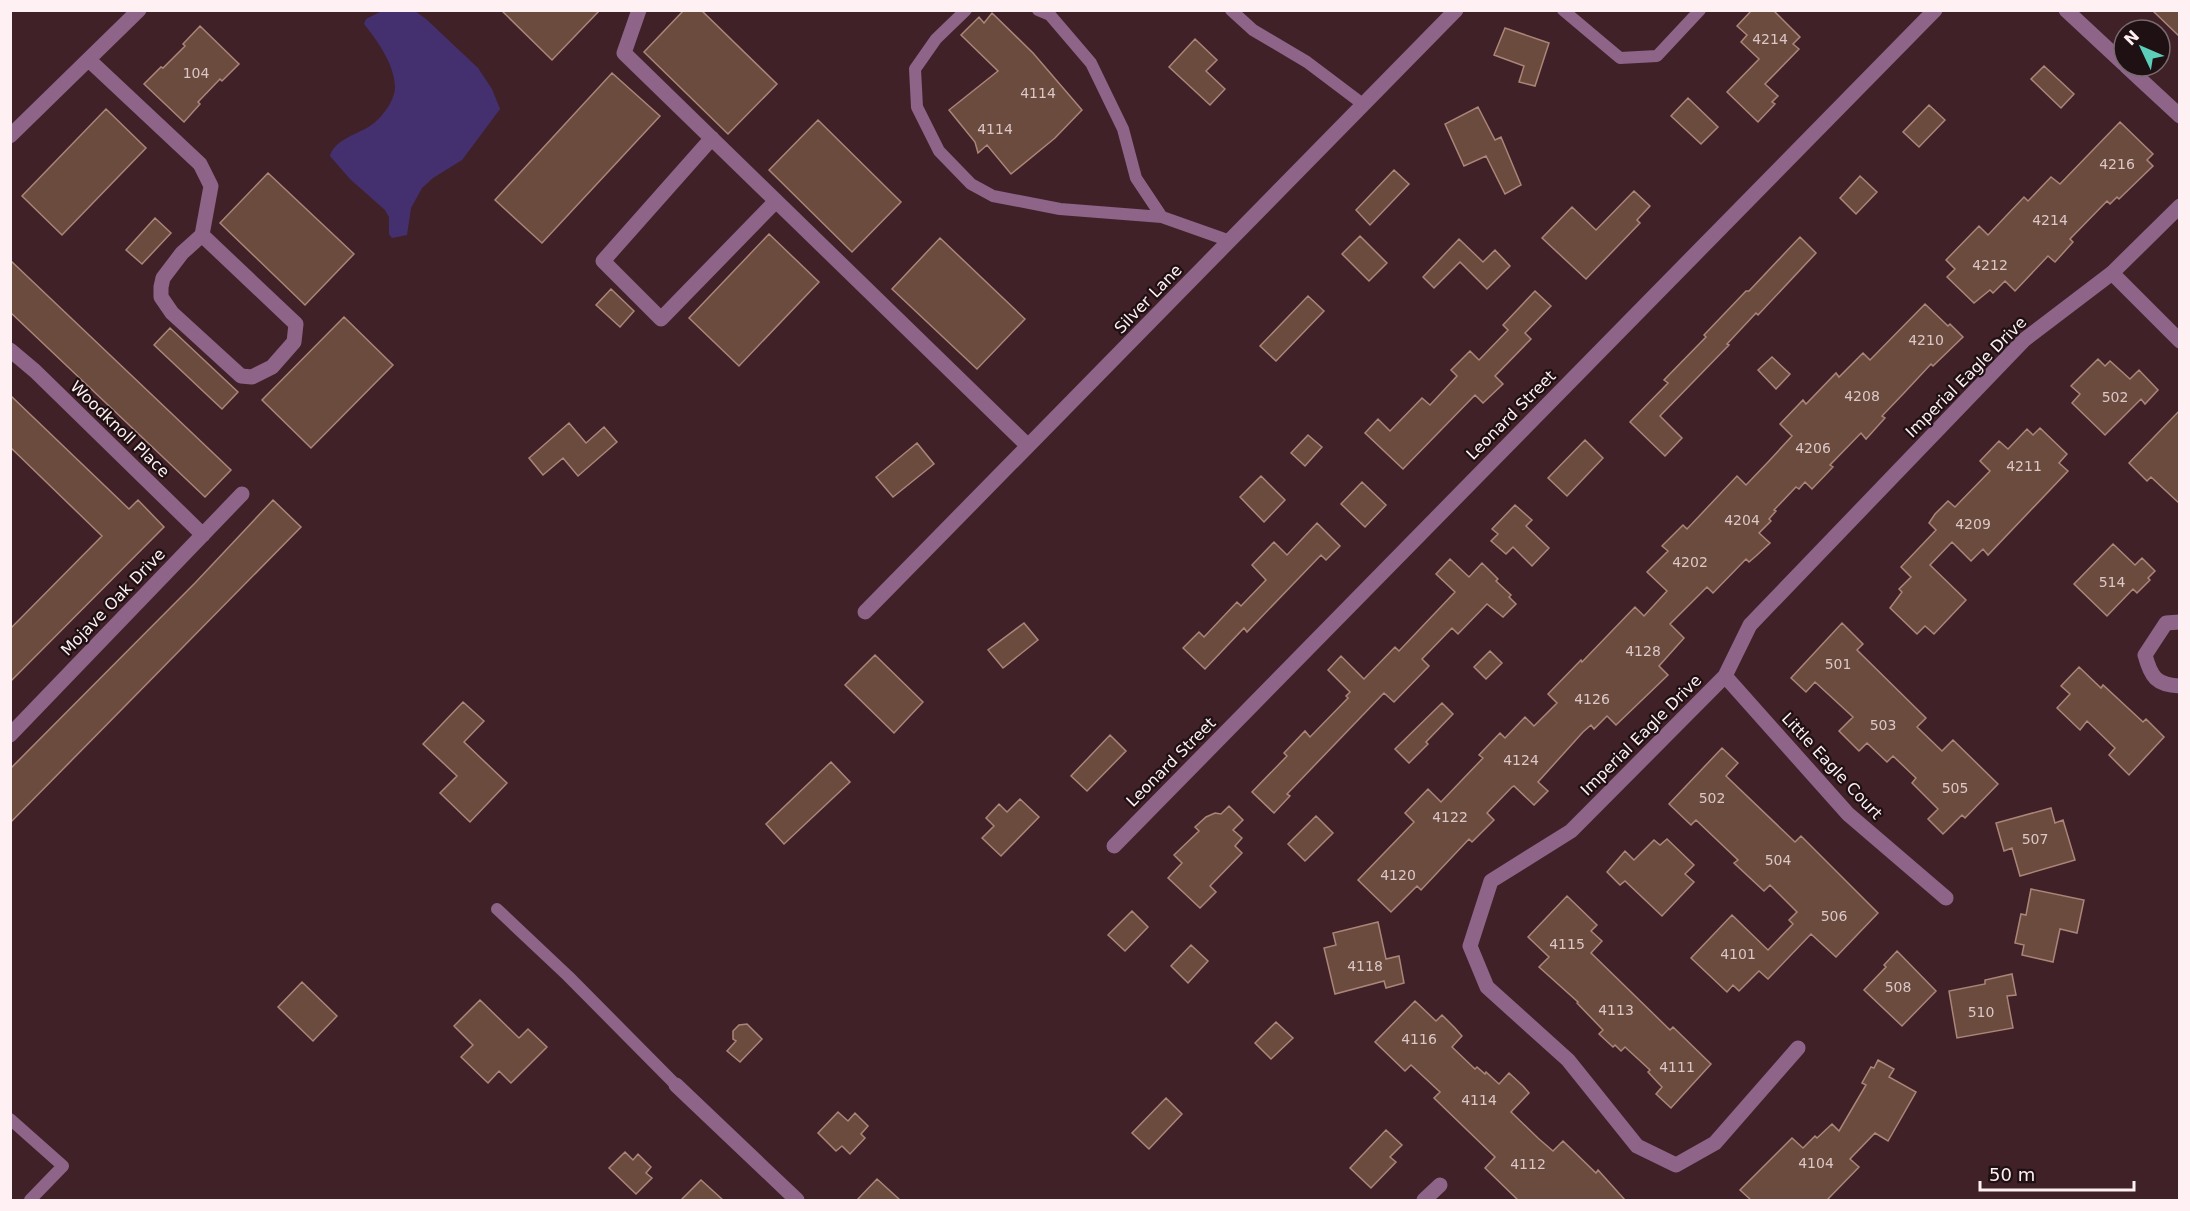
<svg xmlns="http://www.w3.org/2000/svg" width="2190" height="1211" viewBox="0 0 2190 1211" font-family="'DejaVu Sans',sans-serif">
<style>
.water{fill:#44306f}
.building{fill:#6c4b3f;stroke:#aa8578;stroke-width:1.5}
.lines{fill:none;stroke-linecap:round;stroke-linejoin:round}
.service{stroke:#8e6489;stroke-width:12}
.minor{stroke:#8e6489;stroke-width:15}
.tertiary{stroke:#8e6489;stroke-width:15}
.labels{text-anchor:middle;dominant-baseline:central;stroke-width:4.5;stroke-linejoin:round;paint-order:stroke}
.number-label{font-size:14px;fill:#dac7c6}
.street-label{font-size:16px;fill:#fef0f3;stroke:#1e1013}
</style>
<rect width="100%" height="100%" fill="#412128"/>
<!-- water -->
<path class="water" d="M 382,11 L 415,11 L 426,19 L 478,68 L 492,89 L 500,109 L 462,160 L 433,178 L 422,188 L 411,208 L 407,235 L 392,238 L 389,234 L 389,217 L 385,210 L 350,179 L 330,156 C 334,140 358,134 370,126 C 381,119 395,101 395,87 C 395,65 377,40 364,24 L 366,19 Z"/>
<!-- building -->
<path class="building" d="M 501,10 L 600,10 L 552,60 Z
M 684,10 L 701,10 L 777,84 L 728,134 L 644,52 Z
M 1752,10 L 1773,10 L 1800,37 L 1793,44 L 1799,49 L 1765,84 L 1778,96 L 1772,102 L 1775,104 L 1758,122 L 1727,92 L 1759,59 L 1741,42 L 1747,35 L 1737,26 Z
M 2152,10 L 2180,10 L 2180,37 Z
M 992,13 L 1033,53 L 1082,110 L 1055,138 L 1011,174 L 987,145 L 978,153 L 975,142 L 949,110 L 998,71 L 961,35 L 979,17 L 984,23 Z
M 200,26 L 239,64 L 222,81 L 220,79 L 198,102 L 200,104 L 184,122 L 144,84 L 161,67 L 163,68 L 185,46 L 183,44 Z
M 1505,28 L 1549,43 L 1535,86 L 1519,82 L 1524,66 L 1494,55 Z
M 1195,39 L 1217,60 L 1206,71 L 1225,89 L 1210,105 L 1169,67 Z
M 2044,66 L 2074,94 L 2061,108 L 2031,79 Z
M 612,73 L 660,116 L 542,243 L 495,200 Z
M 1688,98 L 1718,127 L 1701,144 L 1671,116 Z
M 1929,105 L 1945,120 L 1919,147 L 1903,132 Z
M 1478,107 L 1495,140 L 1501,137 L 1521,185 L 1505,194 L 1486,156 L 1464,166 L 1445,124 Z
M 106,109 L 146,148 L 62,235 L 22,196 Z
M 818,120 L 901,202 L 852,252 L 769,170 Z
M 2120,122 L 2153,154 L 2147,160 L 2153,166 L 2119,199 L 2117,197 L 2110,204 L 2107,201 L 2070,239 L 2073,242 L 2055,262 L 2048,256 L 2015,291 L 2005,281 L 1993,293 L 1990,290 L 1974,303 L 1947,277 L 1955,269 L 1946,260 L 1979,226 L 1988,235 L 2024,197 L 2028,201 L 2051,177 L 2060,184 Z
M 1394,170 L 1409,184 L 1370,225 L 1356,210 Z
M 268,173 L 354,254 L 305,305 L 220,223 Z
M 1860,176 L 1877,192 L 1856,214 L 1840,198 Z
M 1634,191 L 1650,206 L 1637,220 L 1640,223 L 1586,279 L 1542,238 L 1572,207 L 1596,230 Z
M 155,218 L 171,233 L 142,264 L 126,250 Z
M 769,234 L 819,282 L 739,366 L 689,318 Z
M 1360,236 L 1387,263 L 1369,281 L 1342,254 Z
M 1800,237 L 1816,253 L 1758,315 L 1756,313 L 1727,344 L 1729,345 L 1660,416 L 1682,438 L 1665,456 L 1630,422 L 1668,383 L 1664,380 L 1706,337 L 1704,335 L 1746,291 L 1749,291 Z
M 940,238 L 1025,319 L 977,369 L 892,289 Z
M 1459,239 L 1483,262 L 1495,250 L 1510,266 L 1487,289 L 1460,262 L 1434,288 L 1423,277 Z
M 10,260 L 231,470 L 205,497 L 10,312 Z
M 611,289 L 634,311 L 620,327 L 596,305 Z
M 1535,291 L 1551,306 L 1525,333 L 1531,339 L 1495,376 L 1503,384 L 1483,403 L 1475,395 L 1403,469 L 1365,433 L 1378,419 L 1390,431 L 1422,398 L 1430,405 L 1457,376 L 1451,370 L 1470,351 L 1479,360 L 1508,330 L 1503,325 Z
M 1308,296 L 1324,311 L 1276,361 L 1260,346 Z
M 1925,304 L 1948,326 L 1950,324 L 1963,337 L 1933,366 L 1931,364 L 1904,393 L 1882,416 L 1885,418 L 1866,439 L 1861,433 L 1830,465 L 1833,467 L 1812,489 L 1805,482 L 1799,489 L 1796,487 L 1774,510 L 1776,511 L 1769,519 L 1771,521 L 1759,533 L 1770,543 L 1756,556 L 1749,562 L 1746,559 L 1713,593 L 1707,587 L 1670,624 L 1684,638 L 1659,666 L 1668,675 L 1616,725 L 1607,716 L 1594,729 L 1591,725 L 1583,732 L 1538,782 L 1548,791 L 1534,805 L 1514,786 L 1512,787 L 1487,813 L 1494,820 L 1472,842 L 1469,839 L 1421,890 L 1417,886 L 1391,912 L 1358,880 L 1414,822 L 1405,813 L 1428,789 L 1441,802 L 1483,758 L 1479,755 L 1500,733 L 1505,738 L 1525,717 L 1534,726 L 1557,703 L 1548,694 L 1581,660 L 1582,662 L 1635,607 L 1644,616 L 1667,591 L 1647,572 L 1668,551 L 1662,546 L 1683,525 L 1687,529 L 1737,476 L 1746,485 L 1769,461 L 1792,436 L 1780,424 L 1803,400 L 1806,404 L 1836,373 L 1839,377 L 1863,353 L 1870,360 Z
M 344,317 L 393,365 L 311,448 L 262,400 Z
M 170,328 L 238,392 L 222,409 L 154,345 Z
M 1772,357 L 1790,374 L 1776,389 L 1758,370 Z
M 2098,359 L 2105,366 L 2110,361 L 2130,379 L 2139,370 L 2158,390 L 2145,404 L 2141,399 L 2105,435 L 2072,403 L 2080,394 L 2071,386 Z
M 10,395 L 129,509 L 138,500 L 164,527 L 10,682 L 10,629 L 102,536 L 10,447 Z
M 2180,410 L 2180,504 L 2151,477 L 2147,481 L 2129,463 Z
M 569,423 L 586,443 L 604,427 L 617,442 L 578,476 L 563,458 L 543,475 L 529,458 Z
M 2040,428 L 2067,454 L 2059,463 L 2068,471 L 1988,555 L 1983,549 L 1971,561 L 1952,542 L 1930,565 L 1966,600 L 1934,634 L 1925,626 L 1917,634 L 1890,608 L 1902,592 L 1899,589 L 1911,577 L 1901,567 L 1936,530 L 1929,523 L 1935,514 L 1948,501 L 1955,507 L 1990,471 L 1980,461 L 1999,441 L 2008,449 L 2027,429 L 2033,435 Z
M 1308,435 L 1322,447 L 1305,466 L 1291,453 Z
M 1585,440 L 1603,458 L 1567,496 L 1548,478 Z
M 917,443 L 934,464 L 893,497 L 876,477 Z
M 1261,476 L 1285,500 L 1264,522 L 1240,497 Z
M 1362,482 L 1386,505 L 1365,527 L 1341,504 Z
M 273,500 L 301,527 L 10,823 L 10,769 L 195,583 Z
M 1515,505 L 1532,520 L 1526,526 L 1549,548 L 1532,566 L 1513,547 L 1506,554 L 1491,541 L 1498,534 L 1492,529 Z
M 1317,523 L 1340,546 L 1326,560 L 1321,555 L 1247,632 L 1244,628 L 1205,669 L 1183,648 L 1199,632 L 1204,637 L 1237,602 L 1241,606 L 1266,580 L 1252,565 L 1274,542 L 1287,555 Z
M 2113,544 L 2135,565 L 2142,558 L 2155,571 L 2148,578 L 2150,580 L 2137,593 L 2133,589 L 2107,616 L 2074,584 Z
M 1450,559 L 1469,577 L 1482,563 L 1498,579 L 1496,581 L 1511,595 L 1509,597 L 1516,604 L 1503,617 L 1487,604 L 1458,634 L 1452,628 L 1422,659 L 1429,666 L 1394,702 L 1384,693 L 1287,794 L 1290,796 L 1274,813 L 1252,792 L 1287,756 L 1284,753 L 1305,731 L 1310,737 L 1348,698 L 1346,696 L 1350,692 L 1328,670 L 1341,656 L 1364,679 L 1395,647 L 1399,651 L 1455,592 L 1436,574 Z
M 1024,623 L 1038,640 L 1003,668 L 988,650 Z
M 1842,623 L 1863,644 L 1857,650 L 1926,718 L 1917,727 L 1942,751 L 1953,740 L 1998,784 L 1965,818 L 1962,815 L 1943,834 L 1928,819 L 1938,809 L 1912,783 L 1916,778 L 1893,756 L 1887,762 L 1867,743 L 1859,751 L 1839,731 L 1853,717 L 1815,682 L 1806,692 L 1791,678 Z
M 1490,651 L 1502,663 L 1486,679 L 1474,667 Z
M 875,655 L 923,702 L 894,733 L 845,685 Z
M 2079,667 L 2101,688 L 2103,685 L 2143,722 L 2146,719 L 2164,737 L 2129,775 L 2109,755 L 2115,748 L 2087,721 L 2080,730 L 2057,708 L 2070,694 L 2061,686 Z
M 463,702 L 484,721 L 464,742 L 507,783 L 470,822 L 440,793 L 457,776 L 423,744 Z
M 1442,703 L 1453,714 L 1426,742 L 1428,744 L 1409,763 L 1395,749 Z
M 1110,735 L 1126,751 L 1087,791 L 1071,776 Z
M 1722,748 L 1738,763 L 1726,776 L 1795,842 L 1801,836 L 1878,913 L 1836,957 L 1811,934 L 1768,979 L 1759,971 L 1739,991 L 1733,985 L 1727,992 L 1691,958 L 1732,915 L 1768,950 L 1793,924 L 1789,920 L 1797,912 L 1770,885 L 1764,891 L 1734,863 L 1738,860 L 1696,820 L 1691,825 L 1669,804 Z
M 831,762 L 850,782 L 784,844 L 766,824 Z
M 1020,799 L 1039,817 L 1001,856 L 982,838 L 994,826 L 986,818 L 999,804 L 1007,812 Z
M 1229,806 L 1243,820 L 1233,830 L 1242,838 L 1235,846 L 1242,853 L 1210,886 L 1216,892 L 1200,908 L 1168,878 L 1182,863 L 1174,855 L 1199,831 L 1195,827 L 1206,817 L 1215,813 L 1221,814 Z
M 2051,808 L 2055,823 L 2063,820 L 2075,860 L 2020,876 L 2012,848 L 2004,851 L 1996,823 Z
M 1316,816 L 1333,833 L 1305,861 L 1288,844 Z
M 1667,839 L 1694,865 L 1685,874 L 1694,882 L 1662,916 L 1625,881 L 1620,885 L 1607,872 L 1625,851 L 1634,860 L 1654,840 L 1660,845 Z
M 2031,889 L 2084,900 L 2077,933 L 2060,929 L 2053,962 L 2022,955 L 2024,945 L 2015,943 L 2021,914 L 2026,915 Z
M 1567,896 L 1597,925 L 1591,931 L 1602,941 L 1591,953 L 1670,1030 L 1673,1027 L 1711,1064 L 1671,1108 L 1656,1094 L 1662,1087 L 1648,1072 L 1650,1070 L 1625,1047 L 1621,1051 L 1615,1045 L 1613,1047 L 1599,1034 L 1603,1030 L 1577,1003 L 1578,1002 L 1539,967 L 1549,957 L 1528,937 Z
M 1132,911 L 1148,927 L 1125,951 L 1108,935 Z
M 1378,922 L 1386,959 L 1399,956 L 1404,983 L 1386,988 L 1384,981 L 1335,994 L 1324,948 L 1336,945 L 1333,933 Z
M 1191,945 L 1208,961 L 1188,983 L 1171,966 Z
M 1897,951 L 1936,991 L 1902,1026 L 1864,990 L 1886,967 L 1884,965 Z
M 2012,974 L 2016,995 L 2007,996 L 2013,1028 L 1957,1038 L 1949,991 L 1985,984 L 1985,980 Z
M 302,982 L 337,1016 L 313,1041 L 278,1007 Z
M 480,1000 L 519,1038 L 528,1029 L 547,1047 L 511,1083 L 499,1071 L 488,1083 L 461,1057 L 473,1045 L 454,1026 Z
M 1415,1001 L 1436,1021 L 1442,1015 L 1455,1028 L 1462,1036 L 1452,1047 L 1475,1069 L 1477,1067 L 1485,1074 L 1486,1072 L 1499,1084 L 1509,1073 L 1523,1086 L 1529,1093 L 1511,1112 L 1539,1139 L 1553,1151 L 1563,1141 L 1596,1173 L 1598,1170 L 1625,1200 L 1518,1200 L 1485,1168 L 1495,1157 L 1434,1098 L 1440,1092 L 1411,1065 L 1405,1071 L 1375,1042 Z
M 1276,1022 L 1293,1038 L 1271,1059 L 1255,1043 Z
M 747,1024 L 762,1039 L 740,1062 L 727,1051 L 736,1041 L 733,1039 L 733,1031 L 739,1025 Z
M 1878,1060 L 1894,1069 L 1889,1077 L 1916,1092 L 1888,1141 L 1875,1133 L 1850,1159 L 1859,1167 L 1827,1200 L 1751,1200 L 1740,1190 L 1792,1138 L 1803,1148 L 1815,1136 L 1817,1138 L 1832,1124 L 1839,1131 L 1866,1085 L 1862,1083 L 1871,1067 L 1874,1068 Z
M 1166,1098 L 1182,1114 L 1149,1149 L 1132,1133 Z
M 838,1112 L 848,1121 L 855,1113 L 868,1126 L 861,1134 L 865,1138 L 850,1154 L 842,1146 L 836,1151 L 818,1133 Z
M 1386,1130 L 1402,1145 L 1390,1157 L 1396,1162 L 1371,1188 L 1350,1168 Z
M 625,1152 L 633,1160 L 638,1154 L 651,1167 L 646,1173 L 652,1178 L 636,1194 L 609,1168 Z
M 877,1179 L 900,1200 L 857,1200 Z
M 701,1180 L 723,1200 L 681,1200 Z"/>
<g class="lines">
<!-- service -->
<path class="service" d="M 966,10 L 936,39 L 915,69 L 917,107 L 939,151 L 971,184 L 993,196 L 1060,209 L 1162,217 L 1230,241
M 1038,10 L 1050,15 L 1091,63 L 1123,129 L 1136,178 L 1162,217
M 1231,10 L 1253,30 L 1307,62 L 1364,105
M 1563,10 L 1620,58 L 1657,56 L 1700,10
M 497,909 L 568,976 L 676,1085
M 10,1119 L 63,1166 L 30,1200"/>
<!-- minor -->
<path class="minor" d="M 639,10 L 624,53 L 1028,446
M 89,60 L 200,164 L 211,186 L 202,235 L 296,324 L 294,342 L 272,367 L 252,377 L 241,376 L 172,313 L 161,297 L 161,287 L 163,278 L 182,253 L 202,235
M 10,136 L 139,10
M 712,138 L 603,261 L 661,319 L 776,201
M 2112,273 L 2180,341
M 10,350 L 35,371 L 203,535
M 865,612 L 1456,10
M 2180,622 L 2166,623 L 2145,655 C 2151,677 2156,685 2180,686
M 1725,676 L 1848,814 L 1946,898
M 10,735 L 242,494
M 1114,846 L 1935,10
M 1798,1048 L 1715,1143 L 1676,1165 L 1637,1146 L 1568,1060 L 1487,987 L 1470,946 L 1491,881 L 1571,831 L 1725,676 L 1750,625 L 2024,340 L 2112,273 L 2180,206
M 676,1085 L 797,1200
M 1424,1200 L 1440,1185"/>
<!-- tertiary -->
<path class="tertiary" d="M 2066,10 L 2124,64
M 2126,66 L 2180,116"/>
</g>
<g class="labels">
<!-- number labels -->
<g class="number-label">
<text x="1770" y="39">4214</text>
<text x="196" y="73">104</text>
<text x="1038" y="93">4114</text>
<text x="995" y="129">4114</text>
<text x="2117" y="164">4216</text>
<text x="2050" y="220">4214</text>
<text x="1990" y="265">4212</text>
<text x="1926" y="340">4210</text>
<text x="1862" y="396">4208</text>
<text x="2115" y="397">502</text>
<text x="1813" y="448">4206</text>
<text x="2024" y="466">4211</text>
<text x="1742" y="520">4204</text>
<text x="1973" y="524">4209</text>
<text x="1690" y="562">4202</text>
<text x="2112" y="582">514</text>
<text x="1643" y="651">4128</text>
<text x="1838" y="664">501</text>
<text x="1592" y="699">4126</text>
<text x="1883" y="725">503</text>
<text x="1521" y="760">4124</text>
<text x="1955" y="788">505</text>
<text x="1712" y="798">502</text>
<text x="1450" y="817">4122</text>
<text x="2035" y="839">507</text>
<text x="1778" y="860">504</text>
<text x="1398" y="875">4120</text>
<text x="1834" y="916">506</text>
<text x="1567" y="944">4115</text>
<text x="1738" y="954">4101</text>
<text x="1365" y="966">4118</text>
<text x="1898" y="987">508</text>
<text x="1616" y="1010">4113</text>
<text x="1981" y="1012">510</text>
<text x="1419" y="1039">4116</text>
<text x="1677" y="1067">4111</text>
<text x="1479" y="1100">4114</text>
<text x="1816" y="1163">4104</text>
<text x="1528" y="1164">4112</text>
</g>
<!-- street labels -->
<g class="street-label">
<text transform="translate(1148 299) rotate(-46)">Silver Lane</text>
<text transform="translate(1966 377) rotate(-45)">Imperial Eagle Drive</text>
<text transform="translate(1511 415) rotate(-45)">Leonard Street</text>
<text transform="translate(120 429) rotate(44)">Woodknoll Place</text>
<text transform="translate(113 602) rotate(-46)">Mojave Oak Drive</text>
<text transform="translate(1641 735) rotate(-45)">Imperial Eagle Drive</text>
<text transform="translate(1171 762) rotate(-45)">Leonard Street</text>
<text transform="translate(1832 766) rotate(47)">Little Eagle Court</text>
</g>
</g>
<!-- border -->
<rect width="2190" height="1211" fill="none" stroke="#fef0f3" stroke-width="24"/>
<!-- north arrow -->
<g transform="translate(2142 48) rotate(314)"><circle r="28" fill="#1e1013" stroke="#786a6d" stroke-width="1.5"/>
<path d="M0-4.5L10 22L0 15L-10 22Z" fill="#5cceba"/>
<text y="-9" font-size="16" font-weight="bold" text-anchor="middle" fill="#fef0f3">N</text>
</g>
<!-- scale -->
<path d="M1980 1181v9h154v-9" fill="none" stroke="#fef0f3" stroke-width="3"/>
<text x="1989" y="1181" font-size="18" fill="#fef0f3" stroke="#1e1013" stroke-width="4.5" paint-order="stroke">50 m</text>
</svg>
